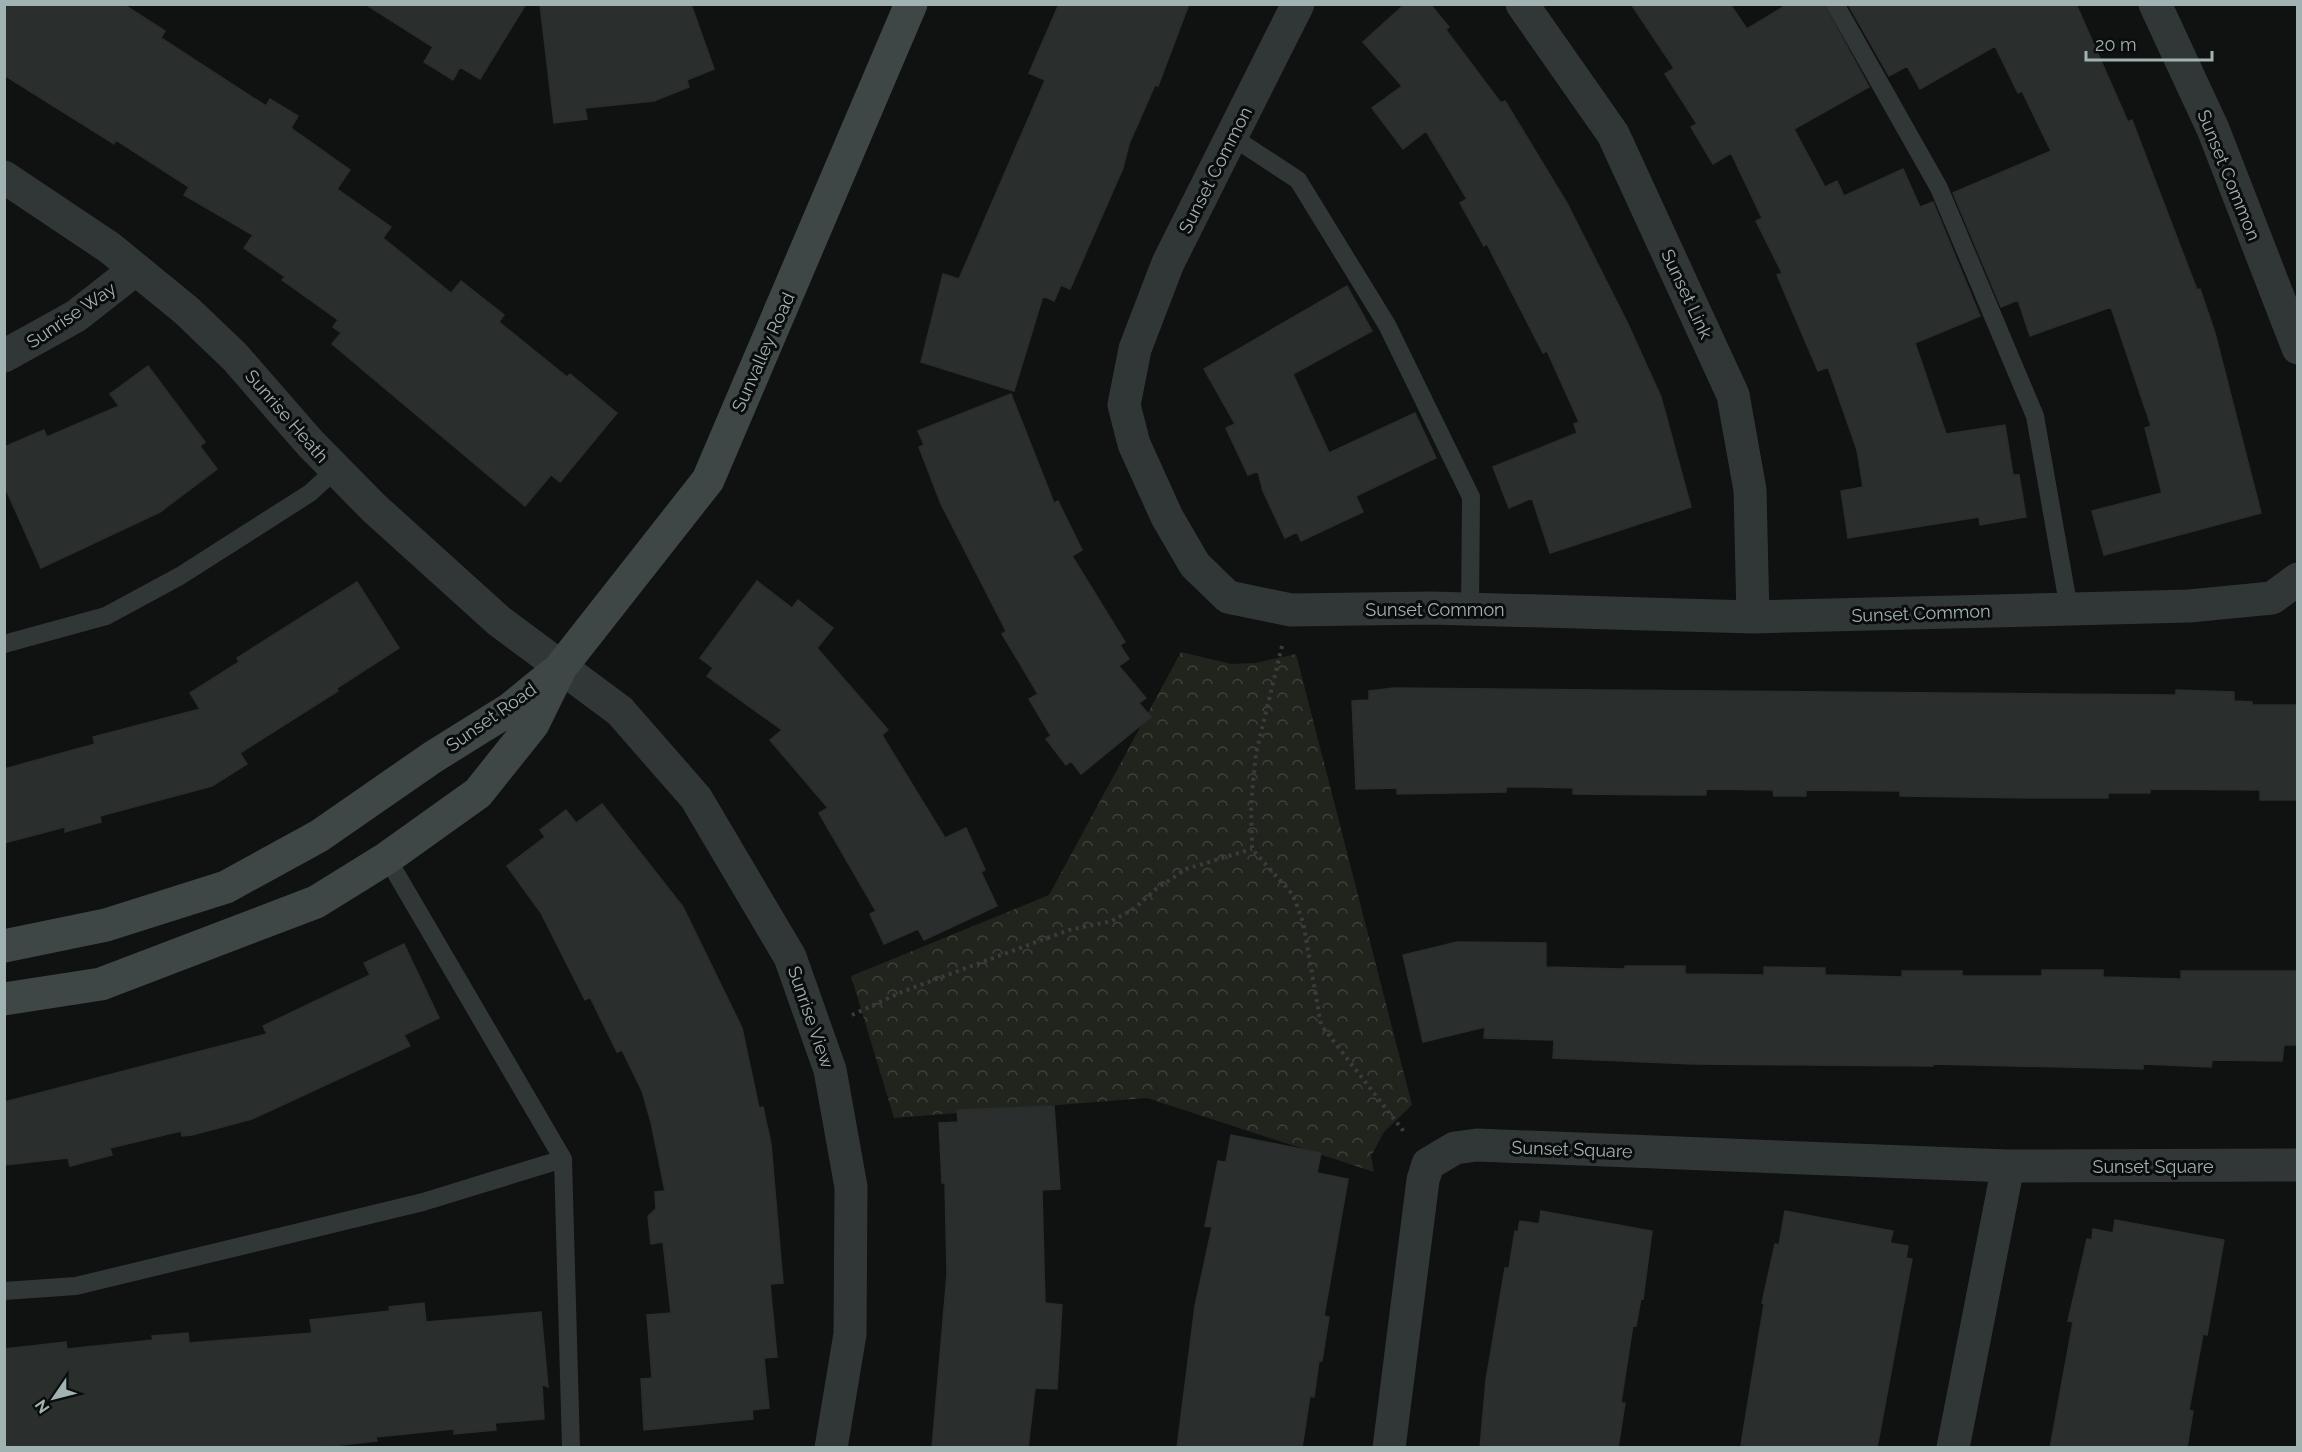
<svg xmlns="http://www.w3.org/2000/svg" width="2302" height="1452" viewBox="0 0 2302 1452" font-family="Raleway,sans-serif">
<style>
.forest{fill:url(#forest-crowns)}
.building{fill:#2a2e2d;stroke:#2a2c2d;stroke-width:1.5}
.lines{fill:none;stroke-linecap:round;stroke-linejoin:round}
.path{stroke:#363d3d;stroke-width:4;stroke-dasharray:3 4.5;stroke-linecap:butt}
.lane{stroke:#313636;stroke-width:18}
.street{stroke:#313636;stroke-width:33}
.secondary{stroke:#3e4646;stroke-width:33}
.labels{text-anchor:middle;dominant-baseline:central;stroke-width:6;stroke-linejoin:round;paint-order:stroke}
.street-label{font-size:18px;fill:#a0b3b2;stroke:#0b0c0c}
</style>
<defs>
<pattern id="forest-crowns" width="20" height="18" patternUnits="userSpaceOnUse" patternTransform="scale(1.5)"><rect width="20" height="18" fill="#21241c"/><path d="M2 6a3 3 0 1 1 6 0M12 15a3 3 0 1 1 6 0" fill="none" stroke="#3e413b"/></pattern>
</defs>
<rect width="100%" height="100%" fill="#101111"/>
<!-- forest -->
<path class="forest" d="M 1181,652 L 1231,664 L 1255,663 L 1296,654 L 1412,1105 L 1384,1132 L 1371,1156 L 1374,1172 L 1147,1098 L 894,1118 L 851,976 L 1049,895 Z"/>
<!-- building -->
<path class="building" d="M 4,4 L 123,4 L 165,31 L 161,38 L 266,106 L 270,99 L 298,116 L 291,128 L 350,170 L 337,189 L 391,227 L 383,238 L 451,293 L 461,281 L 504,315 L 499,322 L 567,377 L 570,374 L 617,413 L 560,482 L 551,475 L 525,506 L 332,344 L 341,333 L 333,327 L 338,320 L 282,280 L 285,277 L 244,248 L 253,235 L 184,195 L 189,187 L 116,140 L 114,144 L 4,75 Z
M 365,4 L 526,4 L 480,79 L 460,67 L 453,80 L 424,62 L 433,47 Z
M 540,4 L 691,4 L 714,69 L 687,80 L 689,87 L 654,101 L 585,108 L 587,119 L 554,123 Z
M 1059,4 L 1189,4 L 1158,86 L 1155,85 L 1129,144 L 1123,168 L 1070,289 L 1061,285 L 1054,301 L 1043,296 L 1014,391 L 921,362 L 943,274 L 959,279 L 1045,80 L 1029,73 Z
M 1405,4 L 1430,4 L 1449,27 L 1446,30 L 1501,103 L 1505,101 L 1567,203 L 1628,324 L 1661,397 L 1691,507 L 1550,553 L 1532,498 L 1509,508 L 1493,467 L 1577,433 L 1574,424 L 1579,422 L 1547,351 L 1543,353 L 1487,244 L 1484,246 L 1460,203 L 1467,199 L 1426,131 L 1403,149 L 1372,108 L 1402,86 L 1363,42 Z
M 1631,4 L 1730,4 L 1747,29 L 1788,4 L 1824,4 L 1869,87 L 1794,129 L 1825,187 L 1837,181 L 1844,196 L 1903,169 L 1920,207 L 1933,202 L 1980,316 L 1915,343 L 1946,434 L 2005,425 L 2013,475 L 2019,475 L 2026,517 L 1980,525 L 1979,517 L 1848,538 L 1841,491 L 1863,487 L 1857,450 L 1828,367 L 1818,371 L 1777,275 L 1782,273 L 1756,221 L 1762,218 L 1731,153 L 1713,164 L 1691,127 L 1697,124 L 1665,74 L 1674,68 Z
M 1848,4 L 2076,4 L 2128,122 L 2132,120 L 2197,290 L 2200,289 L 2215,333 L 2261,513 L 2104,555 L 2092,511 L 2162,493 L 2145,428 L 2151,426 L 2111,307 L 2030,336 L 2018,300 L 2001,307 L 1953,193 L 2051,151 L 2022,91 L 2018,93 L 1995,46 L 1920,89 L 1907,66 L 1889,76 Z
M 1347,286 L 1372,331 L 1293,374 L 1329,453 L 1415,413 L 1436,458 L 1356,496 L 1363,512 L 1301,541 L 1297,532 L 1285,538 L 1263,491 L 1258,471 L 1248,475 L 1226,428 L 1235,424 L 1204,369 Z
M 148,366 L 205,442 L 200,446 L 217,469 L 160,512 L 41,568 L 4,485 L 4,447 L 44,430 L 47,437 L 119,406 L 110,394 Z
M 1011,394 L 1054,503 L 1058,501 L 1082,550 L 1072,556 L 1125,642 L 1120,645 L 1129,659 L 1119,666 L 1146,698 L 1139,703 L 1151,717 L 1081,774 L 1071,761 L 1066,765 L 1046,739 L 1051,736 L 1029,699 L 1038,694 L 1002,634 L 1006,631 L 941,504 L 919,447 L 924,445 L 918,431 Z
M 757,581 L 792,608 L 798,600 L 833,628 L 817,648 L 888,730 L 882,735 L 945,838 L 966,828 L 985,870 L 981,872 L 997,906 L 924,940 L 918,929 L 884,944 L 870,914 L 876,911 L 819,813 L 828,808 L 770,740 L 782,730 L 707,676 L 713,668 L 700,658 Z
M 357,582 L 399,648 L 337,688 L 338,691 L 240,753 L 247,764 L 212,786 L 100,816 L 101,822 L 65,832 L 65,827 L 4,843 L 4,769 L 95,744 L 93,737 L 200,709 L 190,693 L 239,662 L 237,658 Z
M 1394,688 L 2176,695 L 2176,690 L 2234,692 L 2234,701 L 2252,702 L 2252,705 L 2298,705 L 2298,800 L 2260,800 L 2260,790 L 2150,789 L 2150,793 L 2108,793 L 2108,798 L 2032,798 L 1900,796 L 1900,791 L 1806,790 L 1806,796 L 1774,796 L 1773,790 L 1706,789 L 1706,795 L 1680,795 L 1573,794 L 1573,788 L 1538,787 L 1506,787 L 1506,792 L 1397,794 L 1397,788 L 1356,789 L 1352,701 L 1369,700 L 1369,691 Z
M 602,804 L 683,907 L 742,1028 L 759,1108 L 763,1107 L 771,1144 L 783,1283 L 770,1284 L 777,1357 L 764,1358 L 769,1408 L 752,1410 L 753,1419 L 644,1430 L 641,1379 L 652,1378 L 647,1315 L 671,1313 L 663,1242 L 651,1244 L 648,1216 L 656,1209 L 655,1192 L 665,1191 L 651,1122 L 642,1091 L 622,1050 L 617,1052 L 590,997 L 585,1000 L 541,913 L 507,866 L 545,837 L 540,830 L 566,810 L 576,823 Z
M 1457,942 L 1546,943 L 1546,967 L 1625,969 L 1625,966 L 1685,966 L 1685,974 L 1764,975 L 1764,967 L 1825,968 L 1825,975 L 1902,977 L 1902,971 L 1962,971 L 1962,976 L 2042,976 L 2042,970 L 2103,970 L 2103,977 L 2181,979 L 2181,971 L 2298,971 L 2298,1045 L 2284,1045 L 2282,1061 L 2212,1060 L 2211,1067 L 2143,1064 L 2143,1069 L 1933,1064 L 1933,1066 L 1693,1064 L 1553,1058 L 1554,1040 L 1484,1038 L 1485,1027 L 1423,1042 L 1403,955 Z
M 404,944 L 439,1018 L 404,1035 L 410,1046 L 252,1119 L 192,1135 L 182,1136 L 181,1131 L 110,1148 L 112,1155 L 70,1166 L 68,1158 L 5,1165 L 4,1102 L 267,1034 L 263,1026 L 370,975 L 364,963 Z
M 1054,1106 L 1060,1189 L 1042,1190 L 1045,1303 L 1062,1305 L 1057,1389 L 1035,1388 L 1028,1448 L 932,1448 L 947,1274 L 945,1183 L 942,1183 L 939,1123 L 958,1122 L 957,1110 Z
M 1231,1135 L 1321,1153 L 1317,1173 L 1348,1179 L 1324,1316 L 1329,1317 L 1322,1361 L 1319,1361 L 1314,1397 L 1310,1396 L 1302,1448 L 1177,1448 L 1195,1306 L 1212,1227 L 1205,1226 L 1218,1161 L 1226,1162 Z
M 1541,1211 L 1652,1231 L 1643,1299 L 1641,1298 L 1636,1326 L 1633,1325 L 1621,1403 L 1625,1403 L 1618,1448 L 1480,1448 L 1486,1380 L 1505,1268 L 1509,1268 L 1515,1231 L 1518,1232 L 1520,1221 L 1539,1224 Z
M 1785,1211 L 1893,1231 L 1890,1243 L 1908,1246 L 1906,1258 L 1912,1259 L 1877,1448 L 1744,1448 L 1741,1445 L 1764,1304 L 1762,1303 L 1775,1244 L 1779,1245 Z
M 2115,1220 L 2224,1240 L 2207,1335 L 2203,1334 L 2189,1410 L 2193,1411 L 2187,1448 L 2050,1448 L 2073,1322 L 2068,1321 L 2087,1239 L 2092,1240 L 2093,1229 L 2113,1233 Z
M 424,1303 L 426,1322 L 541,1312 L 548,1387 L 542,1384 L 544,1419 L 495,1423 L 496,1430 L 454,1434 L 454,1429 L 376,1437 L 377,1441 L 314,1448 L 4,1448 L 4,1349 L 66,1342 L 67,1349 L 153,1340 L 152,1336 L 188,1333 L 189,1343 L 312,1333 L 310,1320 L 390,1311 L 389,1307 Z"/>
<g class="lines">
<!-- path -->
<path class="path" d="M 1282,646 L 1256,753 L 1251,803 L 1252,849 L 1293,895 L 1303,922 L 1321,1025 L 1405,1133
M 852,1015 L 904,991 L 1069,930 L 1112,921 L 1135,908 L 1156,889 L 1186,869 L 1252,849"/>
<!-- lane -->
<path class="lane" d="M 1835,4 L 1939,188 L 2035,416 L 2069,609
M 1231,136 L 1298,180 L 1387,325 L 1471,497 L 1470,609
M 4,644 L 106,616 L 180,576 L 310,493 L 335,470
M 387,858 L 563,1159 L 571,1448
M 4,1291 L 76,1286 L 423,1202 L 563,1159"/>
<!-- street -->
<path class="street" d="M 1298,4 L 1168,263 L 1135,349 L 1124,405 L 1134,444 L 1167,517 L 1195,565 L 1228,597 L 1291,610 L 1432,608 L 1753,617 L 2189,606 L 2272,598 L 2298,579
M 1522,4 L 1613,134 L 1733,395 L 1750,490 L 1753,617
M 2155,4 L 2213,129 L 2298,348
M 4,177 L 110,248 L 187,311 L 235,357 L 310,443 L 374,508 L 499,621 L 620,711 L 696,798 L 790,957 L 830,1070 L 851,1187 L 850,1334 L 831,1448
M 4,356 L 76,316 L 136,269
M 1389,1448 L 1423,1180 L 1428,1164 L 1455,1148 L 1477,1145 L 2008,1166 L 2298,1165
M 1953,1448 L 2008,1166"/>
<!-- secondary -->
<path class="secondary" d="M 4,946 L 106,925 L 226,887 L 319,836 L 433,757 L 510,709 L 553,674
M 4,999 L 101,984 L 316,902 L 387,858 L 478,793 L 533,724 L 561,667 L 708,480 L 911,4"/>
</g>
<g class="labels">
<!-- street labels -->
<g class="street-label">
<text transform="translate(1215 170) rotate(-63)">Sunset Common</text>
<text transform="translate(2229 175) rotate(68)">Sunset Common</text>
<text transform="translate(1687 294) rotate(65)">Sunset Link</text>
<text transform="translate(71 315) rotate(-34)">Sunrise Way</text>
<text transform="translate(763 352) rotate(-66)">Sunvalley Road</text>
<text transform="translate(287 416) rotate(49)">Sunrise Heath</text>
<text x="1435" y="609">Sunset Common</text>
<text transform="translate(1921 613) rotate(-2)">Sunset Common</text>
<text transform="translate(491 717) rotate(-35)">Sunset Road</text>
<text transform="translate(811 1017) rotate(71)">Sunrise View</text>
<text transform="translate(1572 1149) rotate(2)">Sunset Square</text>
<text x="2153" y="1166">Sunset Square</text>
</g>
</g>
<!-- border -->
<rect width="2302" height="1452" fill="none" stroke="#a0b3b2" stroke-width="12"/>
<!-- north arrow -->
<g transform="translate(54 1398) rotate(235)" stroke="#0b0c0c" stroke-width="4.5" paint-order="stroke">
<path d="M0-4.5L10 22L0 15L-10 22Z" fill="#a0b3b2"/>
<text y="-9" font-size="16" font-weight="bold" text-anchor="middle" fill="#a0b3b2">N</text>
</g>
<!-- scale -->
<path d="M2086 51v9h126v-9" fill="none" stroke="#a0b3b2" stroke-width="3"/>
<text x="2095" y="51" font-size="18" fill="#a0b3b2" stroke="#0b0c0c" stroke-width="4.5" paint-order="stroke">20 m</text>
</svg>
